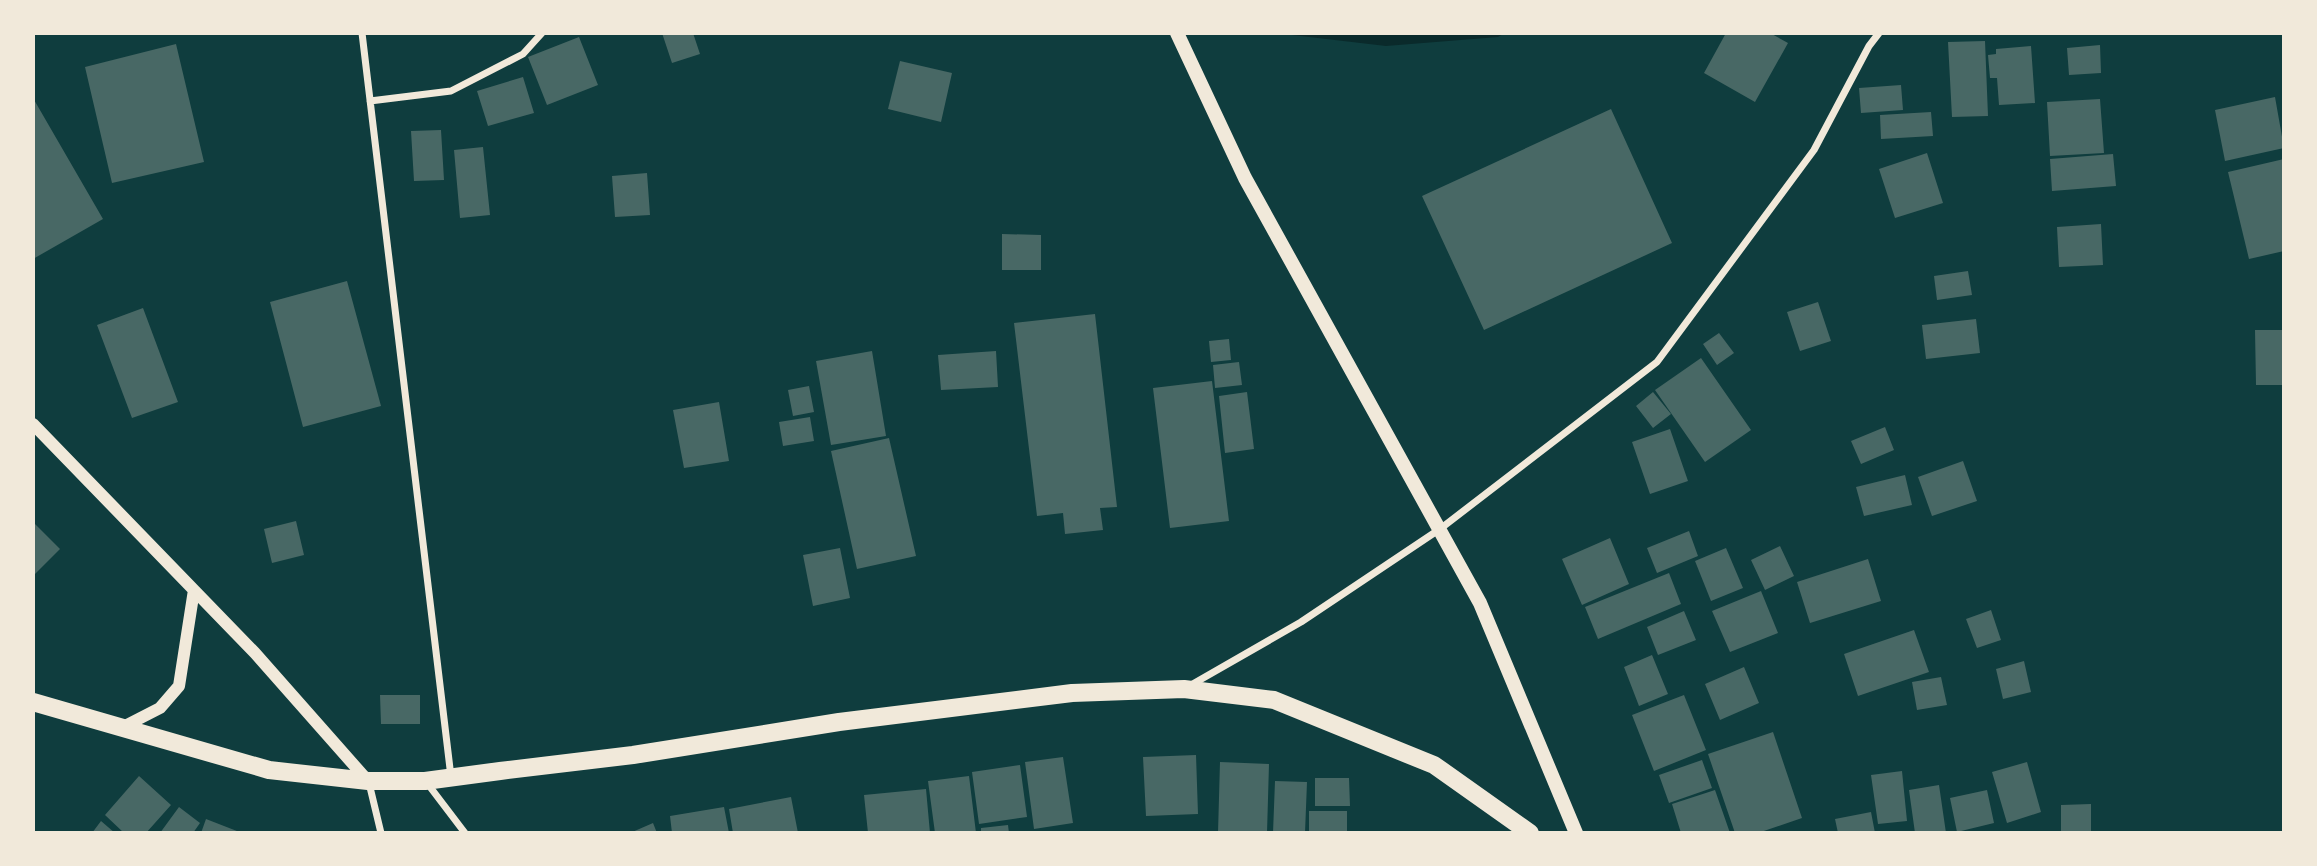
<svg xmlns="http://www.w3.org/2000/svg" width="2317" height="866" viewBox="0 0 2317 866" font-family="'Nunito Sans',sans-serif">
<style>
.water{fill:#0a2a2b}
.building{fill:#486865}
.lines{fill:none;stroke-linecap:round;stroke-linejoin:round}
.minor{stroke:#f1e9da;stroke-width:7}
.tertiary{stroke:#f1e9da;stroke-width:12}
.secondary{stroke:#f1e9da;stroke-width:14}
.primary{stroke:#f1e9da;stroke-width:18}
</style>
<rect width="100%" height="100%" fill="#0f3d3e"/>
<!-- water -->
<path class="water" d="M 1275,33 L 1505,33 L 1498,37 L 1386,46 Z"/>
<!-- building -->
<path class="building" d="M 662,33 L 693,33 L 700,54 L 672,63 Z
M 1726,33 L 1770,33 L 1788,43 L 1755,102 L 1704,73 Z
M 579,37 L 598,85 L 547,105 L 528,57 Z
M 1985,41 L 1988,116 L 1952,117 L 1948,42 Z
M 176,44 L 204,162 L 112,183 L 85,67 Z
M 2100,45 L 2101,73 L 2069,75 L 2067,48 Z
M 2031,46 L 2035,103 L 1999,105 L 1997,78 L 1990,78 L 1988,55 L 1996,54 L 1996,49 Z
M 900,61 L 952,73 L 941,122 L 888,109 Z
M 523,77 L 534,113 L 488,126 L 477,91 Z
M 1901,85 L 1903,110 L 1861,113 L 1859,88 Z
M 2275,97 L 2284,148 L 2225,161 L 2215,110 Z
M 33,98 L 103,219 L 33,259 Z
M 2100,99 L 2104,153 L 2050,156 L 2047,102 Z
M 1611,109 L 1672,243 L 1484,330 L 1422,196 Z
M 1931,112 L 1933,136 L 1881,139 L 1880,115 Z
M 441,130 L 444,180 L 414,181 L 411,131 Z
M 483,147 L 490,215 L 460,218 L 454,150 Z
M 1927,153 L 1943,203 L 1895,218 L 1879,169 Z
M 2113,154 L 2116,186 L 2052,191 L 2050,159 Z
M 2284,159 L 2284,251 L 2249,259 L 2228,172 Z
M 647,173 L 650,215 L 615,217 L 612,176 Z
M 2101,224 L 2103,265 L 2059,267 L 2057,227 Z
M 1002,234 L 1041,235 L 1041,270 L 1002,270 Z
M 1968,271 L 1972,295 L 1937,300 L 1934,276 Z
M 347,281 L 381,406 L 303,427 L 270,302 Z
M 1818,302 L 1831,341 L 1800,351 L 1787,312 Z
M 143,308 L 178,402 L 132,418 L 97,325 Z
M 1095,314 L 1117,507 L 1100,508 L 1103,530 L 1065,534 L 1063,513 L 1037,516 L 1014,323 Z
M 1976,319 L 1980,353 L 1926,359 L 1922,325 Z
M 2255,330 L 2284,330 L 2284,385 L 2256,385 Z
M 1719,333 L 1734,353 L 1717,365 L 1703,344 Z
M 1229,339 L 1231,360 L 1211,362 L 1209,341 Z
M 872,351 L 886,436 L 831,445 L 816,361 Z
M 996,351 L 998,387 L 941,390 L 938,355 Z
M 1701,358 L 1751,430 L 1705,462 L 1655,390 Z
M 1239,362 L 1242,385 L 1215,388 L 1213,365 Z
M 1212,381 L 1229,521 L 1170,528 L 1153,388 Z
M 809,386 L 814,412 L 793,416 L 788,390 Z
M 1247,392 L 1254,449 L 1225,453 L 1219,396 Z
M 1653,392 L 1671,414 L 1653,428 L 1636,406 Z
M 719,402 L 729,461 L 684,468 L 673,410 Z
M 810,417 L 814,441 L 783,446 L 779,422 Z
M 1885,427 L 1894,450 L 1861,464 L 1851,441 Z
M 1670,429 L 1688,481 L 1650,494 L 1632,442 Z
M 889,438 L 916,556 L 857,569 L 831,451 Z
M 1963,461 L 1977,501 L 1932,516 L 1918,477 Z
M 1905,475 L 1912,505 L 1864,516 L 1856,487 Z
M 296,521 L 304,555 L 272,563 L 264,529 Z
M 33,522 L 60,549 L 33,576 Z
M 1689,531 L 1698,556 L 1657,573 L 1647,548 Z
M 1610,538 L 1629,584 L 1582,605 L 1562,559 Z
M 1780,546 L 1794,576 L 1765,590 L 1751,560 Z
M 840,548 L 850,598 L 813,606 L 803,555 Z
M 1726,548 L 1743,588 L 1711,601 L 1695,561 Z
M 1868,559 L 1881,601 L 1810,623 L 1797,582 Z
M 1669,573 L 1681,604 L 1598,639 L 1585,607 Z
M 1761,591 L 1778,633 L 1730,652 L 1712,611 Z
M 1991,610 L 2001,640 L 1977,648 L 1966,619 Z
M 1684,611 L 1696,640 L 1658,655 L 1647,627 Z
M 1914,630 L 1929,672 L 1858,696 L 1844,654 Z
M 1652,655 L 1668,694 L 1639,706 L 1624,667 Z
M 2024,661 L 2031,692 L 2003,699 L 1996,669 Z
M 1744,667 L 1759,703 L 1720,720 L 1705,684 Z
M 1941,677 L 1947,705 L 1917,710 L 1912,682 Z
M 380,695 L 420,695 L 420,724 L 381,724 Z
M 1684,695 L 1706,750 L 1654,771 L 1632,715 Z
M 1773,732 L 1802,818 L 1758,833 L 1735,833 L 1708,754 Z
M 1196,755 L 1198,814 L 1146,816 L 1143,757 Z
M 1063,757 L 1073,823 L 1034,829 L 1025,762 Z
M 1702,760 L 1712,788 L 1669,803 L 1659,775 Z
M 1220,762 L 1269,764 L 1267,833 L 1218,833 Z
M 2027,762 L 2041,812 L 2007,823 L 1992,772 Z
M 1020,765 L 1027,817 L 979,824 L 972,772 Z
M 1902,771 L 1907,821 L 1878,824 L 1871,775 Z
M 139,776 L 171,805 L 146,833 L 124,833 L 105,815 Z
M 969,776 L 976,833 L 935,833 L 928,781 Z
M 1315,778 L 1349,778 L 1350,806 L 1315,806 Z
M 1275,781 L 1307,782 L 1305,833 L 1273,833 Z
M 1939,785 L 1946,833 L 1915,833 L 1909,790 Z
M 926,789 L 930,833 L 868,833 L 864,795 Z
M 1715,790 L 1730,833 L 1681,833 L 1672,804 Z
M 1987,790 L 1994,823 L 1957,832 L 1950,798 Z
M 791,797 L 798,833 L 733,833 L 729,809 Z
M 2091,804 L 2091,833 L 2061,833 L 2061,805 Z
M 179,807 L 200,823 L 193,833 L 160,833 Z
M 724,807 L 729,833 L 672,833 L 670,816 Z
M 1309,811 L 1347,811 L 1347,833 L 1309,833 Z
M 1871,812 L 1875,833 L 1838,833 L 1835,819 Z
M 206,819 L 242,833 L 201,833 Z
M 101,821 L 115,833 L 92,833 Z
M 653,823 L 657,833 L 630,833 Z
M 1008,825 L 1009,833 L 981,833 L 981,828 Z"/>
<g class="lines">
<!-- minor -->
<path class="minor" d="M 362,33 L 451,777
M 370,101 L 451,91 L 523,54 L 542,33
M 1191,685 L 1301,622 L 1440,529 L 1657,362 L 1814,150 L 1869,46 L 1879,33
M 369,783 L 381,833
M 427,783 L 465,833"/>
<!-- tertiary -->
<path class="tertiary" d="M 33,424 L 255,653 L 368,781
M 121,728 L 160,708 L 179,686 L 194,590"/>
<!-- secondary -->
<path class="secondary" d="M 1177,33 L 1245,178 L 1480,603 L 1576,833"/>
<!-- primary -->
<path class="primary" d="M 33,702 L 269,770 L 368,781 L 425,781 L 500,771 L 633,755 L 839,722 L 1072,693 L 1184,689 L 1274,700 L 1434,765 L 1530,833"/>
</g>
<!-- border -->
<rect width="2317" height="866" fill="none" stroke="#f1e9da" stroke-width="70"/>
</svg>
